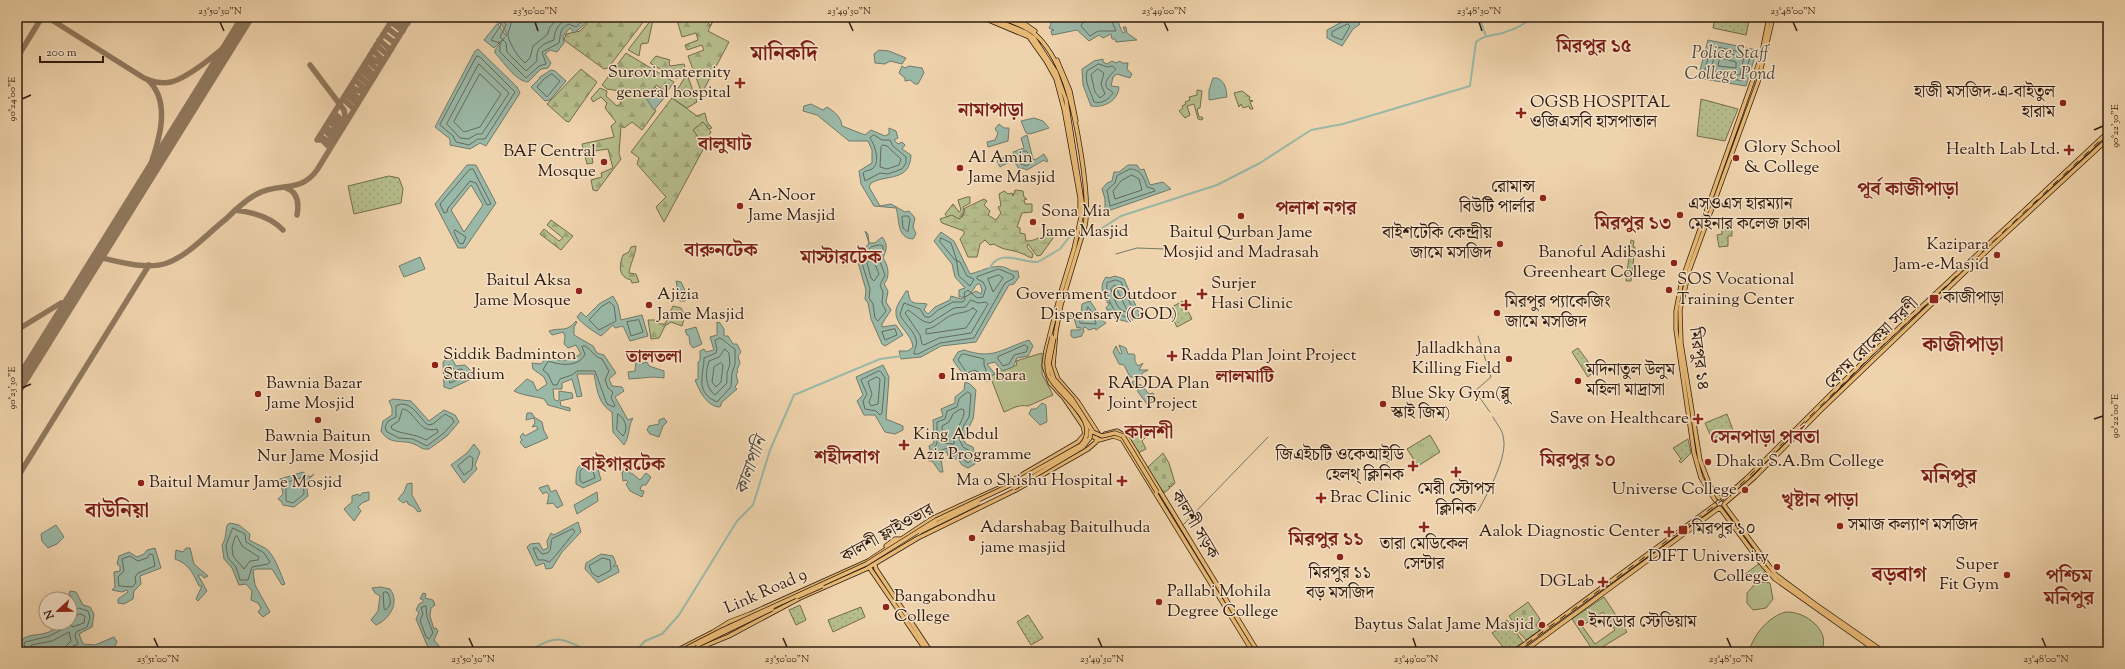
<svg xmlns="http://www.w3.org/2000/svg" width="2125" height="669" viewBox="0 0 2125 669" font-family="'Sorts Mill Goudy','Noto Serif Bengali',serif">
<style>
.grass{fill:url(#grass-tufts);stroke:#736c4d}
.forest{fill:url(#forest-firs);stroke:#736c4d}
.wetland{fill:url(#wetland-marsh);stroke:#736c4d}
.cemetery{fill:url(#cemetery-stones);stroke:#736c4d}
.park{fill:url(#park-dots);stroke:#736c4d}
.garden{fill:#b6bd8c;stroke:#736c4d;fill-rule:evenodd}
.water{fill:#9ab8a7;stroke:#707a6a;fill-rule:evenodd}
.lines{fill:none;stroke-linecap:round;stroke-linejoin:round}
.shore{stroke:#656a5a;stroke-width:1}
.stream{stroke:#707a6a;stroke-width:1}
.canal{stroke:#9ab8a7;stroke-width:2}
.taxiway{stroke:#90785d;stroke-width:5.5}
.runway{stroke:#90785d;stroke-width:14}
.major-casing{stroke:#301c0e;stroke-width:5}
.major{stroke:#e8ba76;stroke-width:3.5}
.rail{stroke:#301c0e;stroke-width:1;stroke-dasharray:7 7;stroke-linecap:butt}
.major-bridge-casing{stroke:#301c0e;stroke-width:5;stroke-linecap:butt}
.major-bridge{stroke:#e8ba76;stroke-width:3.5}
.ticks{fill:none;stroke:#301c0e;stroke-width:1.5}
.poi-dot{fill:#8f2418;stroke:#f5e2c9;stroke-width:1.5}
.labels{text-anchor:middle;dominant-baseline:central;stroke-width:3;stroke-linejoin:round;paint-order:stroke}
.poi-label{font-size:17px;fill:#301c0e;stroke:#f5e2c9;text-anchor:start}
.street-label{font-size:17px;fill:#301c0e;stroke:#f5e2c9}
.water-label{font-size:18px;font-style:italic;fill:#504b3c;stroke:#f5e2c9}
.neighbourhood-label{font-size:18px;font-weight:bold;fill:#7a1f14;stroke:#f5e2c9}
.quarter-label{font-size:19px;font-weight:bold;fill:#7a1f14;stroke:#f5e2c9}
.district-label{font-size:21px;font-weight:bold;fill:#7a1f14;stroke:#f5e2c9}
.neatline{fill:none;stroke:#301c0e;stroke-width:1.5}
.ticks-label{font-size:10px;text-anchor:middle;fill:#301c0e}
</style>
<defs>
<pattern id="grass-tufts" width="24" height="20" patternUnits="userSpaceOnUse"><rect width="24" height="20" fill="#b6bd8c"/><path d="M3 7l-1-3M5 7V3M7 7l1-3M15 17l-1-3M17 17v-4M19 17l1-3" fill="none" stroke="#9da278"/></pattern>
<pattern id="forest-firs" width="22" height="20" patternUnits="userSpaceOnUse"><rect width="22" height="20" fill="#b6bd8c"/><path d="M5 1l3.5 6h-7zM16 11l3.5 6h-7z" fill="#9da278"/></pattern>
<pattern id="wetland-marsh" width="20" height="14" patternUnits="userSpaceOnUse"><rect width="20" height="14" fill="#b6bd8c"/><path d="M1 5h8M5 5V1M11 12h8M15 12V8" fill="none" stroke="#9da278"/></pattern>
<pattern id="cemetery-stones" width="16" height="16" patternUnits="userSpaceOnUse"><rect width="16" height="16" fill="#b6bd8c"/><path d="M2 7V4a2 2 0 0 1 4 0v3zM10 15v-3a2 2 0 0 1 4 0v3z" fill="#9da278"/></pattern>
<pattern id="park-dots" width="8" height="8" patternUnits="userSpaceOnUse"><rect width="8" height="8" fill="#b6bd8c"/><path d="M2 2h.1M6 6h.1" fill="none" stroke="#9da278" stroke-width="1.8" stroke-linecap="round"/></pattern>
</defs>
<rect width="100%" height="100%" fill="#efd3ac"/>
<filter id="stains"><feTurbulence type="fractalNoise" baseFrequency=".005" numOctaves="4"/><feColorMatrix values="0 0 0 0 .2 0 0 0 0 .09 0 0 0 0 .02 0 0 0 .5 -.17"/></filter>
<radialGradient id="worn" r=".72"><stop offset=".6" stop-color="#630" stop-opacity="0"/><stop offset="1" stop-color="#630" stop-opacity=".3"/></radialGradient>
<!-- grass -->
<path class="grass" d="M 1430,435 L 1440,452 L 1418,466 L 1407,449 Z"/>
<!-- forest -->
<path class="forest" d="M 587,17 L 647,17 L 608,68 L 604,69 L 564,40 L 566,34 L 580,31 L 587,24 Z
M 676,17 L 706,17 L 710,26 L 713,21 L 708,31 L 729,42 L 703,91 L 701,91 L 688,56 L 704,50 L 702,45 L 687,50 L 685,45 L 698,40 L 696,33 L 682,37 Z
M 651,20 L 653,20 L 648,43 L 641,44 L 639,56 L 628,50 Z
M 626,53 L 674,82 L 667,92 L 656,85 L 646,98 L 656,111 L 642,130 L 632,122 L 624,128 L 621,126 L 619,154 L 621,159 L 597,191 L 593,190 L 591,180 L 602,177 L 601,173 L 613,168 L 608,149 L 594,151 L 595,156 L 592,157 L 593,163 L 587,164 L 582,144 L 614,137 L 611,126 L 616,122 L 605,108 L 607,103 L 601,97 L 593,102 L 591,98 L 600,88 L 607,91 L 606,96 L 617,106 L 621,103 L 619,100 L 622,96 L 625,98 L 620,91 L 607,89 L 602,85 Z
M 656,56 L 670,60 L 669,63 L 670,66 L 684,64 L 685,68 L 677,79 L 650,63 Z
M 581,69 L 597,82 L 569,122 L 566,121 L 547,104 Z
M 1242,91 L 1250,97 L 1249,100 L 1253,101 L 1250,102 L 1253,109 L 1250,109 L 1249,106 L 1243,108 L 1241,104 L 1239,107 L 1234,93 Z
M 672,98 L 697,116 L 705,113 L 707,122 L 712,128 L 709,129 L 703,122 L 693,130 L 705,146 L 664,222 L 656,207 L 666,197 L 637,164 L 639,158 L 631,152 Z
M 967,197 L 970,197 L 970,203 L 963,207 C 965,212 964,215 959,219 L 947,217 L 945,214 L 953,204 L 959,212 L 961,210 L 958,200 Z
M 551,220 L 573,236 L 561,250 L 540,234 L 544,229 L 559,241 L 563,238 L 547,225 Z
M 636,246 C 635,257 630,264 629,273 L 636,274 L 639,282 L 632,283 L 631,280 C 618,277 619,265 623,255 L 629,252 L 631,247 Z
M 673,306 L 681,308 L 685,316 L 682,326 L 671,322 L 665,326 L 659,338 L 651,339 L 648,320 L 655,320 L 660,324 L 665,324 Z"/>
<!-- wetland -->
<path class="wetland" d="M 1015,190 L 1023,191 L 1024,197 L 1027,199 L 1024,200 L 1025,204 L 1032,204 L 1032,212 L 1022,213 L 1017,227 L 1020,228 L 1020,233 L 1025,234 L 1026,241 C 1036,241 1040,237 1049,232 L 1052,234 L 1053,238 L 1041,255 L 1037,256 L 1028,244 L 1027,247 L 1033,254 L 1032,258 C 1028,257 1026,255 1023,254 C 1012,249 1004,251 994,244 L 990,245 L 985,240 L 980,244 L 977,257 L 968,257 L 960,239 L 964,234 L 964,231 L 942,223 L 940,219 L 952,215 L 959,219 L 963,216 L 965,208 L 984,199 L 987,201 L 984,205 L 990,211 L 988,215 L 996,220 L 1001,213 L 998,207 L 1001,206 L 999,194 L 1004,191 L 1008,194 L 1012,193 L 1013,196 Z"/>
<!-- cemetery -->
<path class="cemetery" d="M 1163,453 L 1169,463 L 1175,483 L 1171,487 L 1168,486 L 1170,488 L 1164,493 L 1147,468 Z
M 1528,602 L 1540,619 L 1536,625 L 1540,630 L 1526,640 L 1512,625 L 1514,623 L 1509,616 Z"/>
<!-- park -->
<path class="park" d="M 1715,17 L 1750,17 L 1746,35 L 1713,28 Z
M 687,74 L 697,102 L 687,108 L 672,98 Z
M 1701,99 L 1738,109 L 1725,141 L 1697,136 Z
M 703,122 L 711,132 L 704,145 L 693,130 Z
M 389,176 L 399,178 L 403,189 L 401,203 L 354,214 L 348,186 Z
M 1722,226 L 1732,226 L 1732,236 L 1728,236 L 1728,246 L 1719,247 L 1717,235 L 1722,234 Z
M 1631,240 L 1634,241 L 1633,247 L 1635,247 L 1631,281 L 1626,281 Z
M 1183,301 L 1192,319 L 1177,327 L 1168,309 Z
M 1578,348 L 1595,371 L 1588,377 L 1572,352 Z
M 1727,414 L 1733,430 L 1712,439 L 1705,423 Z
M 1141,427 L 1146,437 L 1142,441 L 1146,449 L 1138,453 L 1128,435 Z
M 1688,439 L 1691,453 L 1681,463 L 1679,461 L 1681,459 L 1673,448 Z
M 800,605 L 806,620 L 796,625 L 789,610 Z
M 861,607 L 865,617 L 833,632 L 828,620 Z
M 1028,615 L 1043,638 L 1031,645 L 1017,622 Z
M 1507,620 L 1523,642 L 1509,652 L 1507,652 L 1492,633 L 1497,630 L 1496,628 Z"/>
<!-- garden -->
<path class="garden" d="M 1197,90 L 1202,91 L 1200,108 L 1197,109 L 1199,117 L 1202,117 L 1203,119 L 1201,120 L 1198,119 L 1194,104 L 1187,106 L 1190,115 L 1185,118 L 1179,111 L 1183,108 L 1182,106 L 1186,104 L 1185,102 L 1190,100 L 1189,97 L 1197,95 Z
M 1042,353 L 1042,374 L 1053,395 L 1028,406 C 1018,404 1012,409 1004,412 L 990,376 L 1017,365 L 1016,361 Z
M 1760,563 L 1766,571 L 1753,583 L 1745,574 Z
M 1762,582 L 1770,583 L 1773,599 L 1766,608 L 1753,610 L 1747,603 L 1747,593 L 1755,584 Z
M 1604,597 L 1627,632 L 1594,652 L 1572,619 ZM 1603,612 L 1615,630 L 1595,644 L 1582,626 Z
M 1786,612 C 1806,611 1832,632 1821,651 L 1749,652 C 1753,635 1769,616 1786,612 Z"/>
<!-- water -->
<path class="water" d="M 491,17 L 506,17 L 502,23 L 507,17 L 590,17 L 585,24 L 574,33 L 570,28 L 563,36 L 564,43 L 557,52 L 550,50 L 545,54 L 551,63 L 548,68 L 541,69 L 528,82 C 515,81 504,62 495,53 L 495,50 L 505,37 L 494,48 L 484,40 L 496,25 L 498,24 L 506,36 L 507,35 L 501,23 L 497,23 Z
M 1048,17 L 1052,17 L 1060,21 L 1064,17 L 1077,19 L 1079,21 C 1086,16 1111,13 1117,21 C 1120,24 1120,29 1123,33 L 1125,32 L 1123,27 L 1126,27 L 1127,33 L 1137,40 L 1116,42 L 1115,39 L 1112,39 L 1111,34 L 1103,38 L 1099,35 L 1089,41 L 1077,30 L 1052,35 L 1051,31 L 1054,30 L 1049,28 L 1051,24 Z
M 1351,17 L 1355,17 L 1360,24 L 1353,29 L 1342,46 L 1327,38 L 1327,30 Z
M 1708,40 L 1757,50 L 1746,86 L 1698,78 Z
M 478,49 L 517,87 L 520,93 L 486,146 L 480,143 L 470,149 L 450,145 L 450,139 L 435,127 L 475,51 Z
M 879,50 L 889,51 L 906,58 L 902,64 L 890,61 L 885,64 L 875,63 L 874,54 Z
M 1103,59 L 1103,62 L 1107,64 L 1112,61 L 1116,63 L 1120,61 L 1122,63 L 1128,63 L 1127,69 L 1132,74 L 1130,78 L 1117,74 L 1113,77 L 1111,86 L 1119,87 C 1118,101 1104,108 1091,106 L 1083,85 L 1082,69 L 1094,61 Z
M 902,66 L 905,68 L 909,66 L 922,68 L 924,73 L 918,84 L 915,84 L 910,80 L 905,81 L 905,78 L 899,73 Z
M 551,70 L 555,71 L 566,81 L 550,100 L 545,101 L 531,87 L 539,79 L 540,77 Z
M 1213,78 L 1217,78 C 1226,82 1226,89 1227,97 L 1209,100 L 1209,90 Z
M 655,87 L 665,97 L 654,110 L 646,98 Z
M 811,104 L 823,110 L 827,107 C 835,112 841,117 842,126 L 865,135 L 871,130 L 885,136 L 889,134 L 889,128 L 896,131 L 898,138 L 894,140 L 898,144 L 902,142 L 905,145 L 902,149 L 911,155 C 910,182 887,174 871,183 L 869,187 L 880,206 L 891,204 L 905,212 L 909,211 L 915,218 L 913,227 L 916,234 L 913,239 C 896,238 900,219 896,208 L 874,206 L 861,184 L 859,171 L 872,163 L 872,150 L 868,141 L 849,141 L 817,115 L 803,111 L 804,106 Z
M 1034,118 L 1043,121 L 1049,128 L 1030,134 L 1026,133 L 1021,121 Z
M 999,124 L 1004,128 L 1009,128 L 1008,141 L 988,147 L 987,142 L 995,140 L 998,133 L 995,129 Z
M 1027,135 L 1033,159 L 1035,160 L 1044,154 L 1048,161 L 1046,162 L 1044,160 L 1027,170 L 1023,168 L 1020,170 L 1013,160 L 1000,167 L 997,161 L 1007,156 L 1008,160 L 1015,157 L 1013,152 L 1024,148 L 1021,138 Z
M 467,165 L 476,165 L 496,203 L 465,248 L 458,248 L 435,204 ZM 471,185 L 483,205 L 464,232 L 451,210 Z
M 1128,165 L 1137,165 L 1140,170 L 1144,169 L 1150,185 L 1163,182 L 1171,189 L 1105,212 L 1105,199 L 1102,189 L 1107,183 L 1112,181 L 1114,172 L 1119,172 Z
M 865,231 L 868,234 L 869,243 L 875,243 L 882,237 C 889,245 886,250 883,258 C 889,267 890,277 884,284 L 888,291 L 886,302 L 891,310 L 882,324 L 882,327 L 896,325 L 903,335 L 885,346 L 882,344 L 871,319 L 868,303 L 865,299 L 866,290 L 857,259 L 869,243 Z
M 941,232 L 954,241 L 970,274 C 986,270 998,261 1012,271 L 1018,271 L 1019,277 L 1014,284 L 1009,285 L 976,342 L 941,346 L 921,357 L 901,359 L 899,351 L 908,351 L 913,347 C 912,333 894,325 896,310 C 897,304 903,297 906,291 L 908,291 C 910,307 916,302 927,304 L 924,310 L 928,314 L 935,307 L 950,300 L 951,296 L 961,299 L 976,291 L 981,294 L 982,290 L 980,284 L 977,284 C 972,291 970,298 959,297 L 959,290 L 965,288 L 955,277 L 952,264 L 934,241 Z
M 420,257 L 425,269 L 404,277 L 399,266 Z
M 1115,276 L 1124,279 L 1139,313 L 1138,317 L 1129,322 L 1116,319 L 1114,315 L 1110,314 L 1111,310 L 1107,310 L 1106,308 L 1110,303 L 1107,303 L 1108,300 L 1106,301 C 1103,292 1099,286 1106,277 L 1109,278 Z
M 676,281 L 681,282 L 688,297 L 685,301 L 680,301 L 676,297 L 678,291 Z
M 613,296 L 618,305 L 621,320 L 642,315 L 648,336 L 630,341 L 623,326 L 615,328 L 613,325 L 601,336 C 593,331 582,324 577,317 L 581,312 L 586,317 L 599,304 Z
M 1090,301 L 1096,310 L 1095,313 L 1097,312 L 1099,318 L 1106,323 L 1096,330 L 1095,328 L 1089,330 L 1085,327 L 1083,328 L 1084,332 L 1082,334 L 1082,336 L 1074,338 L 1071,336 L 1071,330 L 1080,330 L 1080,327 L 1077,328 L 1074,318 L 1068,316 L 1068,313 L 1078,314 L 1079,312 L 1081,313 L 1082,304 Z
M 576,321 L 577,322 L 574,327 L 574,335 L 593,346 L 597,353 L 604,355 L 616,373 L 609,379 L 612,386 L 622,387 L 624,391 L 615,397 L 628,420 L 633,418 C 628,426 630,436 624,445 L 613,432 L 612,412 C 598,404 597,389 594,374 L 577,374 L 582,396 L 577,397 L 572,379 L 562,383 L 562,389 L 553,389 L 554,399 L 557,401 L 559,400 L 559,391 L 572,393 L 573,398 L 560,401 L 561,406 L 570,408 L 570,411 L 548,405 L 544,399 C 534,396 524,396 514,391 L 527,379 L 533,382 L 537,391 L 547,384 L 544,377 L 533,369 L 532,363 L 541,364 L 549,355 C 560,364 570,360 581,354 L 576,345 L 568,348 L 564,344 L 565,336 L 563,332 L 552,335 L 549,331 C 561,327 566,333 576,321 Z
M 717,322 L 720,323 L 724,329 L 724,336 L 728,336 L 733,344 L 737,344 L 741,352 L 738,356 L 740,363 L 737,370 L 738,372 L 736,374 L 738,382 L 735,387 L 737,389 L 722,402 L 720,407 C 707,407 699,390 695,380 L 698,379 L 698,362 L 700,361 L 700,351 L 704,349 L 706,352 L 714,350 L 710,337 L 717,335 Z
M 696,327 L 702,344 L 693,348 L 690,344 L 689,336 L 687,335 L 685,330 Z
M 1029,340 L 1033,346 L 1028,356 L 1017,358 L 1013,367 L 1002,371 L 995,362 L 987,364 L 995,374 L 988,377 L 990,381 L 985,381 L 975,374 L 969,379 C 963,375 957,366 953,360 L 958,352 L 964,350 C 994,360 1001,349 1029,340 Z
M 1119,345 L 1126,348 L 1128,354 L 1134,354 C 1137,359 1132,358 1138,366 L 1143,363 L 1139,370 L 1148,370 L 1142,373 L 1141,378 L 1136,381 L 1137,384 L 1141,385 L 1149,394 L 1153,393 L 1155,397 L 1147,404 L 1138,392 L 1137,385 L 1134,386 L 1132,382 L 1136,380 L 1135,377 L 1130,377 L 1124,365 L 1119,364 L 1113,352 L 1116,346 L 1120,354 L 1122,353 Z
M 452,359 L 456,366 L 465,365 L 472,372 L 473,376 L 471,379 L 450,389 L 444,387 L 443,362 L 445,360 Z
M 639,359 L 640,364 L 647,362 L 649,366 L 664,371 L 664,378 L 653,377 L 629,379 L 628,372 L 635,371 L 636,360 Z
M 883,365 L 889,377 L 886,419 L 903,426 L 903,430 L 895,434 L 885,432 L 875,415 L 864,415 L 857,401 L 863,395 L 856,377 Z
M 965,382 L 970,384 L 976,390 C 975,397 974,415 973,419 C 970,426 966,432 963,439 L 966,444 L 973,447 L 976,459 L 975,464 L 968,468 L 962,465 L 958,459 L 954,459 L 953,456 L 948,456 L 947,452 L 940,453 L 943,472 L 940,472 L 932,461 L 929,461 L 927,458 L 931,454 L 929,446 L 934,443 L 933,420 L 943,416 L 941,409 L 955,403 L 955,397 L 964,390 Z
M 393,399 L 411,401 L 429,421 L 444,410 L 455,415 L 459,422 L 447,436 L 429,449 C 421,450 420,446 414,444 C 402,439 390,446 381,431 L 383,421 L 392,415 L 392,408 L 389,401 Z
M 1042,403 L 1046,405 L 1047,422 L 1040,425 L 1029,414 L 1031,409 L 1036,409 Z
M 527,413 L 532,413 L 534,417 L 542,422 L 544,431 L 548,438 L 525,448 L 520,442 L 522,440 L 520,437 L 523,433 L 525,436 L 538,429 L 536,426 L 532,427 L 535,423 L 534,418 L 526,420 Z
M 664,418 L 667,422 L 663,426 L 659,437 L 650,434 L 647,430 L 649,426 L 659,424 L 659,420 Z
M 474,444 L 480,452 L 475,465 L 477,469 L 464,483 L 451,465 L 467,453 Z
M 595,458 L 601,480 L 583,488 L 576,484 C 576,467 577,463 595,458 Z
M 624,464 L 631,474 L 633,474 L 640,480 L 646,473 L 651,477 L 646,485 L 642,485 L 640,490 L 644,491 L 642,497 L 630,491 L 626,484 L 628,482 L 626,480 L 623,481 L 622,472 L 625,470 L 623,466 Z
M 303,472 L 310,477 L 314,474 L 306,483 L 308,496 L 294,507 L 283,505 L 281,501 L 278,499 L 283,494 L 280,479 Z
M 412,483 L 412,495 L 421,511 L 418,512 L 414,507 L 408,504 L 407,501 L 403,503 L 398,499 L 404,492 L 407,484 Z
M 548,485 L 551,492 L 556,490 L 563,505 L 557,508 L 553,503 L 547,504 L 549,495 L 546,492 L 543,494 L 539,488 Z
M 369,492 L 369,500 L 362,503 L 358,507 L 361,511 L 354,521 L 344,509 L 352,502 L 352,496 L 358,494 L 360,496 L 362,493 Z
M 597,492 L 598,501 L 577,514 L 574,505 Z
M 578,522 L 581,532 L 562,552 L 552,568 L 546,569 L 544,563 L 536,566 L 527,547 L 530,544 L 539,543 L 543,550 L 548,548 L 547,541 L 551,533 L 554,535 Z
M 230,523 L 239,525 L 250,534 L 249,540 C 254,543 260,545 265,548 C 274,553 281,575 285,584 L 282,585 L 272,569 L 256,569 L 253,571 L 255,585 L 270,612 L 263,617 L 258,612 L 261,608 L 258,603 L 251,600 L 252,591 L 246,584 L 239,585 L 232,568 L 224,559 L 222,545 L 225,539 L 227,525 Z
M 56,525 L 64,537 L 57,544 L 48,548 L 42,541 L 41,534 Z
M 155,548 L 161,568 L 140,576 L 141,584 L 134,591 L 133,599 L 124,604 L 118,603 L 118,599 L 128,592 L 127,590 L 122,592 L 112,590 L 115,587 L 114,572 L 120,571 L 120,566 L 117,564 L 119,556 L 129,552 L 137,557 L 144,554 L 147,550 Z
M 186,548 L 190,548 L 194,564 L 208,576 L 204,578 L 202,575 L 198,575 L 207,591 L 198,601 L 196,599 L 202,586 L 199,586 C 193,573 189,564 175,559 L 176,550 L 183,552 Z
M 601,554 L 613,556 L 616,563 L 613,567 L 617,565 L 619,572 L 598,583 L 585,569 L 586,563 Z
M 380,587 L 390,589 C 400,602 390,619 376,625 L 371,620 L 378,611 L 380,596 L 375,593 L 372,588 Z
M 70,591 L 76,592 L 83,605 L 90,607 L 94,614 L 92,627 L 79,634 L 83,644 L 95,645 L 114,637 L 117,642 L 112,652 L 81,652 L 75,650 L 71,652 L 23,652 L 20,642 C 26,633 40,636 49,632 C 57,628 62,623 70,623 L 70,611 L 75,605 L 69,593 Z
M 423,593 L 426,594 L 425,598 L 433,600 L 435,605 L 431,608 L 430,616 L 434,629 L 436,628 L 438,631 L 434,640 L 444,652 L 430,652 L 416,619 L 419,613 L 416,610 L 419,604 L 423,602 L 423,599 L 420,599 Z"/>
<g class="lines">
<!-- shore -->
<path class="shore" d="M 497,17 L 501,25 L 491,40 L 500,43 L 500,52 L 526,78 L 539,66 L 546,64 L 542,52 L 559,43 C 561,35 559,28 569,24 L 576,27 L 586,17
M 503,17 L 506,25 L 500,37 L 506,43 L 507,52 L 526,71 L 537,61 C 535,47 543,44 554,40 C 554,29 562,17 575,20 L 580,17
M 511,17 C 513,25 507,31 508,36 C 511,46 517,56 525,63 L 530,58 L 533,46 L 547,35 L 550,27 L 559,17
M 1086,17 L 1081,26 L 1090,36 L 1098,31 L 1116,31 L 1110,17
M 1348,24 L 1350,26 L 1342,40 L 1332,36 L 1332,32 Z
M 1712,46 L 1751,54 L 1743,81 L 1704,74 Z
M 1716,51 L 1744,57 L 1740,75 L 1711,71 Z
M 477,56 L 480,57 L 515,92 L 485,139 L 478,139 L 469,145 L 456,142 L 453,136 L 440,125 Z
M 1721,58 L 1736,62 L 1736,68 L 1718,66 L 1719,60 Z
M 479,64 L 509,93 L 482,134 L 477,134 L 468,139 L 460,138 L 447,124 Z
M 1099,64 L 1107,67 L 1112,66 L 1116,69 C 1113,73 1101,82 1108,89 C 1110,90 1112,91 1113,93 C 1108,100 1102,104 1094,102 C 1091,92 1084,82 1087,71 Z
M 1098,69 L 1104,73 L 1101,84 L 1105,94 L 1100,98 L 1095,92 L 1091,75 Z
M 480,74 L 501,94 L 480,127 L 464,132 L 454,122 Z
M 552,74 L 560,81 L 547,97 L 537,87 L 544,79 Z
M 874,135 L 882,140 L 890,140 L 893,146 L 906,157 L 906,163 L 902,169 L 888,174 L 880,173 L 865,181 L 863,173 C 866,170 868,171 872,169 C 881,163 875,145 870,138 Z
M 883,145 L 887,146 L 901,159 L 899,165 L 887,169 L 880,167 L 881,147 Z
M 1026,151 L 1028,153 L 1030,163 L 1027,166 L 1021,164 L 1018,160 L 1019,153 Z
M 473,169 L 491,204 L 487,205 L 476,183 L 470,181 L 448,208 L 447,212 L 444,213 L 440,204 L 469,170 Z
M 1130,169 C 1141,169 1144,178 1147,187 L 1154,189 L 1155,191 L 1110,206 L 1107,190 L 1115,183 L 1117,176 Z
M 1132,175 L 1139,179 L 1142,190 L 1115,199 L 1113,191 L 1121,181 Z
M 904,216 L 908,216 L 910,219 L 908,232 L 903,228 L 902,217 Z
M 455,230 L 466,237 L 463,244 L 459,243 L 454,232 Z
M 941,238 L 951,243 L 957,261 L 955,260 L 940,242 Z
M 880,245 L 883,246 L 883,250 L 879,259 L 885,275 L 880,285 L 883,292 L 882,303 L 886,311 L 878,321 L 875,318 L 873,304 L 869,298 L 870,289 L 861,260 L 871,247 Z
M 872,257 L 879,274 L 874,281 L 871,278 L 867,263 Z
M 957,261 L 960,262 L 967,276 L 974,279 L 970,286 L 959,276 Z
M 999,269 L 1013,275 L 1014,278 L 1005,283 L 974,338 L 940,343 L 918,354 L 914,354 C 914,349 918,345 916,339 C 913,329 903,323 900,314 L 904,303 L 920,309 L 925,317 L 930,317 L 938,310 L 953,302 L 963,302 L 965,299 L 964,293 L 968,290 L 977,298 L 983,297 L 986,288 L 983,282 L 977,279 L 977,277 Z
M 999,275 L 1003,278 L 993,292 L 988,279 Z
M 1116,280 L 1121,282 L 1134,312 L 1128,317 C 1113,317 1105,295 1107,283 Z
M 1115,285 L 1127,310 L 1126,312 C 1116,310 1114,297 1111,289 Z
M 971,300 L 978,303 L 986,302 L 988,304 L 971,333 L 939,338 L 924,345 L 922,344 L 920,335 L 905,313 L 908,310 C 915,314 921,322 930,323 L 954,308 L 965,307 Z
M 610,302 L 614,306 L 616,321 L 599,330 L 589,320 L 601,307 Z
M 1088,307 L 1095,317 L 1096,324 L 1080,323 L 1079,318 L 1085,315 Z
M 973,308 L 977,311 L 966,328 L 926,334 L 926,329 C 938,328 943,317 955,314 C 962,312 966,313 973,308 Z
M 639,320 L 643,332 L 631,336 L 627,322 Z
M 895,329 L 897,335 L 885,340 L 882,332 Z
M 720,338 C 726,341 729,346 735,349 L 735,364 L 732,373 L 731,387 L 717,402 C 694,392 704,375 704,358 L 716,353 L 717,349 L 715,341 Z
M 1025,345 L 1028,347 L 1026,352 L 1014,355 L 1009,364 L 1003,366 L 998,359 L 998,357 Z
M 585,346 C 594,351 591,355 602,359 L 609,371 L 605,380 L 608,388 L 613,392 L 611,398 L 615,405 L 614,407 L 607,404 L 595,371 L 577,371 L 572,375 L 560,379 L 557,385 L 553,385 L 548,374 L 543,370 L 548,361 C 559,365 579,368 585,354 L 582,347 Z
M 725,349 L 729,353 L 730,364 L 727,373 L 727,383 L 715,395 C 705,387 705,373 709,361 L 719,357 Z
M 964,354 L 984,359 L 984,365 L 987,373 L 983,375 L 975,370 L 967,373 L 958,360 L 961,355 Z
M 721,363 L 723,365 L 721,382 L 716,387 L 712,382 L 714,367 Z
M 449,365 L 455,370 L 462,369 L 467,376 L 450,383 L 447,373 Z
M 879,371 L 881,372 L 885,378 L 882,413 L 880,415 L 876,411 L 865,409 L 863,401 L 867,394 L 861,380 Z
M 877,377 L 880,379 L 878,404 L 871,406 L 869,402 L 872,394 L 868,382 Z
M 968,392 L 971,394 L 969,417 L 964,425 L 959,439 L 963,447 L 970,451 L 972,459 L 968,463 L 948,448 L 936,452 L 934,449 L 937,443 L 937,422 L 945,419 L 947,411 L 957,407 L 959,399 Z
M 402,404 C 414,404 419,418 428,425 L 433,424 L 445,414 L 452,418 L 454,422 L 444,433 L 427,446 L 413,439 L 399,438 L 387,432 L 385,427 L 388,421 L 396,417 L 396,406 Z
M 404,409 C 417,414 419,434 437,429 L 438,432 L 426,440 C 414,433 403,435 392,429 L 391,426 L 399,421 L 402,410 Z
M 961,409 L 964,410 C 965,420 953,431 954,444 L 943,443 L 942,426 L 949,422 L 953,414 Z
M 618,414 C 625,418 629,429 623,436 L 617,430 Z
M 470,456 L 473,458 L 472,469 L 464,475 L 458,466 Z
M 591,464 L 595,478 L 583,483 L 580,481 L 580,471 L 586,465 Z
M 301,478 L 303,480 L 304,494 L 293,503 L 286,501 L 286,483 Z
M 233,528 L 245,534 L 246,542 L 264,553 L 270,562 L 268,564 L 252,567 L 248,580 L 240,580 L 236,567 L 228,558 L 226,546 Z
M 573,529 L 575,532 C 569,538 553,560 549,562 L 544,560 L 538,560 L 533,548 L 537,548 L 542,554 C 554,553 549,547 552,539 Z
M 237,536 L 242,546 L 259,557 L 258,560 L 250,561 L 244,569 L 233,556 L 232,547 L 235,537 Z
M 150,554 L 153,555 L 155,566 L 138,573 L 135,577 L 136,583 L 132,587 L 119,586 L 118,577 L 124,571 L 122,559 L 130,556 L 138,561 L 147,558 Z
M 603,558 L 610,560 L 611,570 L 598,577 L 592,573 L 589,566 Z
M 386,592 L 388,593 C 391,600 392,606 385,610 L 384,608 L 383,593 Z
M 426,606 L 427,617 L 433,633 L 429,639 L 426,637 L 420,620 L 423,614 L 421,608 Z
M 80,614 L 85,616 L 84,623 L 72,627 L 71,619 Z
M 26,652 L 24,644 L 25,642 L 50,636 L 64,628 L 66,623
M 31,652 L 31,645 L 52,641 L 69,632 L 71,641 L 66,646 L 64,652
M 69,652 L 71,647 L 78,644 L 75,636 L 76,632 L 87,627 L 90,618 L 88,611 L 79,608 L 70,613"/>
<!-- stream -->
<path class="stream" d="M 1116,254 L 1137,248 L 1165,249
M 1478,336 L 1491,377 L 1475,391 L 1490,412
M 1385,464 L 1398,454
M 1478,511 C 1487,494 1509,456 1503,436 C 1502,429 1496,423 1493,417
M 1182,526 L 1268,437"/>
<!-- canal -->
<path class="canal" d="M 1479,17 L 1486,36
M 1082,235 L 1096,232 L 1121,216 L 1217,185 L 1260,163 L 1311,130 L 1343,124 L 1470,86 L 1476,42 C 1483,36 1486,37 1493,35 C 1507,33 1523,26 1533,17
M 989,270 C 998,247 1021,263 1038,262 L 1060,249 L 1070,236 L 1077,235
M 535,652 L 536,647 C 563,631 567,644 593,652
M 635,652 L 645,641 L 662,634 L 679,615 L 737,521 L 753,505 L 770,450 L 794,395 L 880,359 L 902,356"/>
<!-- taxiway -->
<path class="taxiway" d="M 47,17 L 144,78 C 153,82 162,84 171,82 C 188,78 232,44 240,29 C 241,26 242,21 242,17
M 400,17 L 408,23
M 393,18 L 405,27
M 391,22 L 403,31
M 387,28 L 399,37
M 383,34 L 395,43
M 379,40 L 391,50
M 376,45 L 388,55
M 373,50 L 384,61
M 369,57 L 380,63 L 381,66
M 17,58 L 42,17
M 367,60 L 378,70
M 310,65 L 344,110 L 346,122
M 364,65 L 375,76
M 361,70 L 372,80
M 358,75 L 369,85
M 355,80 L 366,90
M 351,87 L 362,92 L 363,95
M 349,89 L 360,100
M 346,94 L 356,103 L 357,105
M 343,99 L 354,109
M 334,113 L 345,123
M 332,117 L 343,128
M 329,121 L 340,132
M 325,127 L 338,135
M 324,130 L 335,140
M 320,136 L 333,144
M 319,137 L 330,148
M 320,140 L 317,140 L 394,17
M 145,181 C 155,152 175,105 148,80
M 286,188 C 298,192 299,204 297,215
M 235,210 C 253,212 271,217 283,230
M 98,257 C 119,262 147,270 167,263 C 189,255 208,233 226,219 C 235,210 245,200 257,194 C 278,182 300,194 317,170 L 411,17
M 17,330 L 61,303
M 17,478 L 149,265"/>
<!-- runway -->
<path class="runway" d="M 17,387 L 247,17"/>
<!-- major casing -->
<g class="major-casing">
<path id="major" d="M 981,17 L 1029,37 L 1046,61 L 1056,79 L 1064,109 L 1080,198 L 1080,214
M 1011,19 L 1025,24 L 1035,31
M 1057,60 L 1070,91 L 1076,121
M 1105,434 L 1117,431 L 1127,437 L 1258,652
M 1090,435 L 1099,440 L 1113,436 L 1122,439 L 1253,652
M 1719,498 L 1710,486 L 1700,460 L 1681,343 L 1680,310 L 1689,271 L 1758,82 L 1773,17
M 1723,499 L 1747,478 L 1871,354 L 2108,132
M 1715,500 L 1701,478 L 1694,453 L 1676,330 L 1676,311 L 1682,280 L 1761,57 L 1769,17
M 1725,503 L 1755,477 L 1819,412 L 1990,248 L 2108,139
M 1724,505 L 1776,575 L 1815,604 L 1884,652
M 1720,508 L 1760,562 L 1775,579 L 1878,652
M 886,546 L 895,539 L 900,539
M 875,564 L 876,569 L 931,652
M 869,567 L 927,652
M 674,652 L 713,632 L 729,622 L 750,614 L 868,561 L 933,518 L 1001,487 L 1078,442 L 1085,434 L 1083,426 L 1064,398 L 1050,383 L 1044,366 L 1046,350 L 1060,295 L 1074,249 L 1083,208 L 1066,100 L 1056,72 L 1034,38 L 1025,32 L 989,17
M 690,652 L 729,636 L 800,598 L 866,569 L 918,538 L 1016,490 L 1088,449 L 1096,442 L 1098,433 L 1078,402 L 1058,379 L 1053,366 L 1056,331 L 1061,305 L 1085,226 C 1091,197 1075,107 1063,78 C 1057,63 1048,46 1036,35 C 1026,26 1012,22 1000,17
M 1514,652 L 1715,505
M 1523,652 L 1719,508"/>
</g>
<!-- major -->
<use href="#major" class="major"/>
<!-- rail -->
<path class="rail" d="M 1515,652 L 1732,493 L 1857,370 L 2108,133"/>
<!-- major-bridge casing -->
<g class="major-bridge-casing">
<path id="major-bridge" d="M 1054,338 L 1049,364 L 1054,379 L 1072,399 L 1093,432 L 1102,436 L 1115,433 L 1123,436 L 1157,492
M 1014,488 L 1083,447 L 1090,438 L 1091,430
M 920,532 L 979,503
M 797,597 L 822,586
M 698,645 L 772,609
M 679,652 L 722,630 L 866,564 L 936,520 L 1010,485 L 1081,445 C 1103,421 1058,396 1049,376 C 1044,363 1049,350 1052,337"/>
</g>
<!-- major-bridge -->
<use href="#major-bridge" class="major-bridge"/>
</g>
<!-- ticks -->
<path class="ticks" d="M 220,22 L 224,31M 535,22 L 538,31M 849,22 L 853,31M 1164,22 L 1168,31M 1479,22 L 1482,31M 1793,22 L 1797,31M 22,99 L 31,95M 2094,130 L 2103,126M 22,388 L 31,384M 2094,419 L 2103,416M 154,638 L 158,647M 469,638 L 473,647M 783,638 L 787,647M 1098,638 L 1102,647M 1413,638 L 1416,647M 1727,638 L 1731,647M 2042,638 L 2046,647"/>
<!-- markers -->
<g class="poi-dot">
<path d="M738 77h4v4h4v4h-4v4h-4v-4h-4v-4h4z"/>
<circle cx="2063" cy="103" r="4"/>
<path d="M1519 107h4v4h4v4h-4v4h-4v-4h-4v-4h4z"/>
<path d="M2067 144h4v4h4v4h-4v4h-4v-4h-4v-4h4z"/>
<circle cx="1736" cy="158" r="4"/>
<circle cx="604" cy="162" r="4"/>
<circle cx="960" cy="168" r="4"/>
<circle cx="1543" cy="198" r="4"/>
<circle cx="740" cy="206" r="4"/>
<circle cx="1680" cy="215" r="4"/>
<circle cx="1241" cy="216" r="4"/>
<circle cx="1033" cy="222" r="4"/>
<circle cx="1500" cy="244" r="4"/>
<circle cx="1997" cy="255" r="4"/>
<circle cx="1674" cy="263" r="4"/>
<circle cx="1669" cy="290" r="4"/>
<circle cx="579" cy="291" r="4"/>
<path d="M1200 288h4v4h4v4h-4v4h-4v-4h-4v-4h4z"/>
<rect x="1929" y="294" width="10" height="10" rx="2"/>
<circle cx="649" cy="305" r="4"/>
<path d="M1184 299h4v4h4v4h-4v4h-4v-4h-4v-4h4z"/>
<circle cx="1497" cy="313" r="4"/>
<path d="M1170 350h4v4h4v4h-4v4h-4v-4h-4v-4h4z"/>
<circle cx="1509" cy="359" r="4"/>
<circle cx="435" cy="365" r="4"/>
<circle cx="942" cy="376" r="4"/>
<circle cx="1578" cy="381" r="4"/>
<circle cx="258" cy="394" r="4"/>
<path d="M1097 388h4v4h4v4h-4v4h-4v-4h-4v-4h4z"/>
<circle cx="1383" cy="404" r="4"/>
<path d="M1696 413h4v4h4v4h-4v4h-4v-4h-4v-4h4z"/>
<circle cx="318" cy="420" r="4"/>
<path d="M902 439h4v4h4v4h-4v4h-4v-4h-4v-4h4z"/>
<circle cx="1708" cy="462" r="4"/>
<path d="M1411 460h4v4h4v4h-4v4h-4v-4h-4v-4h4z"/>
<path d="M1454 466h4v4h4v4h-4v4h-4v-4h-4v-4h4z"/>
<path d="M1120 475h4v4h4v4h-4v4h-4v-4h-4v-4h4z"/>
<circle cx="141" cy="483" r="4"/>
<circle cx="1745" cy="490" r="4"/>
<path d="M1319 492h4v4h4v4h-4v4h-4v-4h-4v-4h4z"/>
<circle cx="1840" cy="526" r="4"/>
<path d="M1422 521h4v4h4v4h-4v4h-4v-4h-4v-4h4z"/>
<rect x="1678" y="525" width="10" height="10" rx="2"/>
<path d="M1667 526h4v4h4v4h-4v4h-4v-4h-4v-4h4z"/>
<circle cx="972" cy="538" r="4"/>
<circle cx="1340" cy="557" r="4"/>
<circle cx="1777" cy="567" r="4"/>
<circle cx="2007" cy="575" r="4"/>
<path d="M1601 576h4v4h4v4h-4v4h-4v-4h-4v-4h4z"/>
<circle cx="1159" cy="602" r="4"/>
<circle cx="886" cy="607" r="4"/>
<circle cx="1581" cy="623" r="4"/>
<circle cx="1542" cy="625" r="4"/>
</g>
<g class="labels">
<!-- poi labels -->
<g class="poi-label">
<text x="731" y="73" text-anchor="end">Surovi maternity<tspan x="731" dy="20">general hospital</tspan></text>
<text x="2055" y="93" text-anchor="end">হাজী মসজিদ-এ-বাইতুল<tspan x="2055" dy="20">হারাম</tspan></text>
<text x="1530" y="103">OGSB HOSPITAL<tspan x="1530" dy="20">ওজিএসবি হাসপাতাল</tspan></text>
<text x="1744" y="148">Glory School<tspan x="1744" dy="20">&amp; College</tspan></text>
<text x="2060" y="150" text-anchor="end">Health Lab Ltd.</text>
<text x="596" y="152" text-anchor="end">BAF Central<tspan x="596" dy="20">Mosque</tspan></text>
<text x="968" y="158">Al Amin<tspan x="968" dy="20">Jame Masjid</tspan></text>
<text x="1535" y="188" text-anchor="end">রোমান্স<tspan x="1535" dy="20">বিউটি পার্লার</tspan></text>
<text x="748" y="196">An-Noor<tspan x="748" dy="20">Jame Masjid</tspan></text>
<text x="1688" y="205">এসওএস হারম্যান<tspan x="1688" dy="20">মেইনার কলেজ ঢাকা</tspan></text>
<text x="1041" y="212">Sona Mia<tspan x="1041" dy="20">Jame Masjid</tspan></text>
<text x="1241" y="233" text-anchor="middle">Baitul Qurban Jame<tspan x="1241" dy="20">Mosjid and Madrasah</tspan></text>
<text x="1492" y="234" text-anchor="end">বাইশটেকি কেন্দ্রীয়<tspan x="1492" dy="20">জামে মসজিদ</tspan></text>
<text x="1989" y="245" text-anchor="end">Kazipara<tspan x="1989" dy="20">Jam-e-Masjid</tspan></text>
<text x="1666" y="253" text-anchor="end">Banoful Adibashi<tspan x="1666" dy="20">Greenheart College</tspan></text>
<text x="1677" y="280">SOS Vocational<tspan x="1677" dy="20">Training Center</tspan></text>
<text x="571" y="281" text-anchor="end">Baitul Aksa<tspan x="571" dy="20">Jame Mosque</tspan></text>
<text x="1211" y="284">Surjer<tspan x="1211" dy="20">Hasi Clinic</tspan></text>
<text x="657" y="295">Ajizia<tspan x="657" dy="20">Jame Masjid</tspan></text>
<text x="1177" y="295" text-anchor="end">Government Outdoor<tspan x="1177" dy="20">Dispensary (GOD)</tspan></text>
<text x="1943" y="299">কাজীপাড়া</text>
<text x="1505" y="303">মিরপুর প্যাকেজিং<tspan x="1505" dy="20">জামে মসজিদ</tspan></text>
<text x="1501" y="349" text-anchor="end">Jalladkhana<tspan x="1501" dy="20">Killing Field</tspan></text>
<text x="443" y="355">Siddik Badminton<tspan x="443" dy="20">Stadium</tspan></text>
<text x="1181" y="356">Radda Plan Joint Project</text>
<text x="1586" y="371">মদিনাতুল উলুম<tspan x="1586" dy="20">মহিলা মাদ্রাসা</tspan></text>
<text x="950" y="376">Imam bara</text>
<text x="266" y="384">Bawnia Bazar<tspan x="266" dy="20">Jame Mosjid</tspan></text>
<text x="1108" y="384">RADDA Plan<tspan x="1108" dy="20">Joint Project</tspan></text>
<text x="1391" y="394">Blue Sky Gym(ব্লু<tspan x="1391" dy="20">স্কাই জিম)</tspan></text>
<text x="1689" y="419" text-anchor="end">Save on Healthcare</text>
<text x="913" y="435">King Abdul<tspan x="913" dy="20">Aziz Programme</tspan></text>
<text x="318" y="437" text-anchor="middle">Bawnia Baitun<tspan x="318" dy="20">Nur Jame Mosjid</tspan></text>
<text x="1404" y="456" text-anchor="end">জিএইচটি ওকেআইডি<tspan x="1404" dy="20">হেলথ্ ক্লিনিক</tspan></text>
<text x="1716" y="462">Dhaka S.A.Bm College</text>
<text x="1113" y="481" text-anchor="end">Ma o Shishu Hospital</text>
<text x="149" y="483">Baitul Mamur Jame Mosjid</text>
<text x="1456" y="490" text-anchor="middle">মেরী স্টোপস<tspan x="1456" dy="20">ক্লিনিক</tspan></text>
<text x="1737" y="490" text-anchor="end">Universe College</text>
<text x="1330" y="498">Brac Clinic</text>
<text x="1848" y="526">সমাজ কল্যাণ মসজিদ</text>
<text x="980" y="528">Adarshabag Baitulhuda<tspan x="980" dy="20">jame masjid</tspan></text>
<text x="1692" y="530">মিরপুর ১০</text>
<text x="1660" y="532" text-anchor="end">Aalok Diagnostic Center</text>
<text x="1424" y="545" text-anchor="middle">তারা মেডিকেল<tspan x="1424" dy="20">সেন্টার</tspan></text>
<text x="1769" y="557" text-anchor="end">DIFT University<tspan x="1769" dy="20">College</tspan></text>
<text x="1999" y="565" text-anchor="end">Super<tspan x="1999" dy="20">Fit Gym</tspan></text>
<text x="1340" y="574" text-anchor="middle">মিরপুর ১১<tspan x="1340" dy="20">বড় মসজিদ</tspan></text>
<text x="1594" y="582" text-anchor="end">DGLab</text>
<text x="1167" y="592">Pallabi Mohila<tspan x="1167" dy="20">Degree College</tspan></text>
<text x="894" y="597">Bangabondhu<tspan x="894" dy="20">College</tspan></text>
<text x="1589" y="623">ইনডোর স্টেডিয়াম</text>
<text x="1534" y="625" text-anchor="end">Baytus Salat Jame Masjid</text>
</g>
<!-- street labels -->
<g class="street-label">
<text transform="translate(1872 344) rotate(-44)">বেগম রোকেয়া সরণী</text>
<text transform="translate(1698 359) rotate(82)">মিরপুর ১৪</text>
<text transform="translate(1194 525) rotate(59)">কালশী সড়ক</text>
<text transform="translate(888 534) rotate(-29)">কালশী ফ্লাইওভার</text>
<text transform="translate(766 592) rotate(-24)">Link Road 9</text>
</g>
<!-- water labels -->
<g class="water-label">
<text x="1730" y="54">Police Staff<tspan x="1730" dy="21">College Pond</tspan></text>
<text transform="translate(752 466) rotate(-70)">কালাপানি</text>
</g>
<!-- neighbourhood labels -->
<g class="neighbourhood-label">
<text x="654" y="358">তালতলা</text>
<text x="1245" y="378">লালমাটি</text>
</g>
<!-- quarter labels -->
<g class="quarter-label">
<text x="1594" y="47">মিরপুর ১৫</text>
<text x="991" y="111">নামাপাড়া</text>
<text x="725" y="145">বালুঘাট</text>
<text x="1908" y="190">পূর্ব কাজীপাড়া</text>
<text x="1316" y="209">পলাশ নগর</text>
<text x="1633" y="224">মিরপুর ১৩</text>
<text x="721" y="251">বারুনটেক</text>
<text x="841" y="258">মাস্টারটেক</text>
<text x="1149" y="433">কালশী</text>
<text x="1765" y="438">সেনপাড়া পর্বতা</text>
<text x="847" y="458">শহীদবাগ</text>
<text x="1578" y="461">মিরপুর ১০</text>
<text x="623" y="465">বাইগারটেক</text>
<text x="1820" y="501">খৃষ্টান পাড়া</text>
<text x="1326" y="540">মিরপুর ১১</text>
<text x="2069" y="577">পশ্চিম<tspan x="2069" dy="22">মনিপুর</tspan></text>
</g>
<!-- district labels -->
<g class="district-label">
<text x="784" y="55">মানিকদি</text>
<text x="1963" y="346">কাজীপাড়া</text>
<text x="1949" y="478">মনিপুর</text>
<text x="117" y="512">বাউনিয়া</text>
<text x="1899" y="576">বড়বাগ</text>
</g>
</g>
<!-- margin -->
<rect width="2125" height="669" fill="none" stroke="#efd3ac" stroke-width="44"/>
<!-- north arrow -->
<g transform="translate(58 611) rotate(248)"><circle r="19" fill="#f5e2c9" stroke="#a6937e"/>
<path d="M0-3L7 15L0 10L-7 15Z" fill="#8f2418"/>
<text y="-6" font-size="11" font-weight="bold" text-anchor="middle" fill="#301c0e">N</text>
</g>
<!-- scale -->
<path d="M40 56v6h63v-6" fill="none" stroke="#301c0e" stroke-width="2"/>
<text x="46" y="56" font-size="12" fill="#301c0e" stroke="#f5e2c9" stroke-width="3" paint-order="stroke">200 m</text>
<rect x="22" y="22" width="2081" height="625" class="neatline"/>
<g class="ticks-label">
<text x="220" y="14">23°50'30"N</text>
<text x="535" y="14">23°50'00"N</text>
<text x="849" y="14">23°49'30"N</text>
<text x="1164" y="14">23°49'00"N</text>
<text x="1479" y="14">23°48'30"N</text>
<text x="1793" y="14">23°48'00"N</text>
<text transform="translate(11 99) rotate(-90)" y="4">90°24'00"E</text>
<text transform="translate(2114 126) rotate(-90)" y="4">90°22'30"E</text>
<text transform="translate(11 388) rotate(-90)" y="4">90°23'30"E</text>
<text transform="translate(2114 416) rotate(-90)" y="4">90°22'00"E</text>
<text x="158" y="662">23°51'00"N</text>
<text x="473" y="662">23°50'30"N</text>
<text x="787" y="662">23°50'00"N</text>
<text x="1102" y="662">23°49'30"N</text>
<text x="1416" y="662">23°49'00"N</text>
<text x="1731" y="662">23°48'30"N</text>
<text x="2046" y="662">23°48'00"N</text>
</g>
<rect width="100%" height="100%" filter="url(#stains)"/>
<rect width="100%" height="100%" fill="url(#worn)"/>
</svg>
